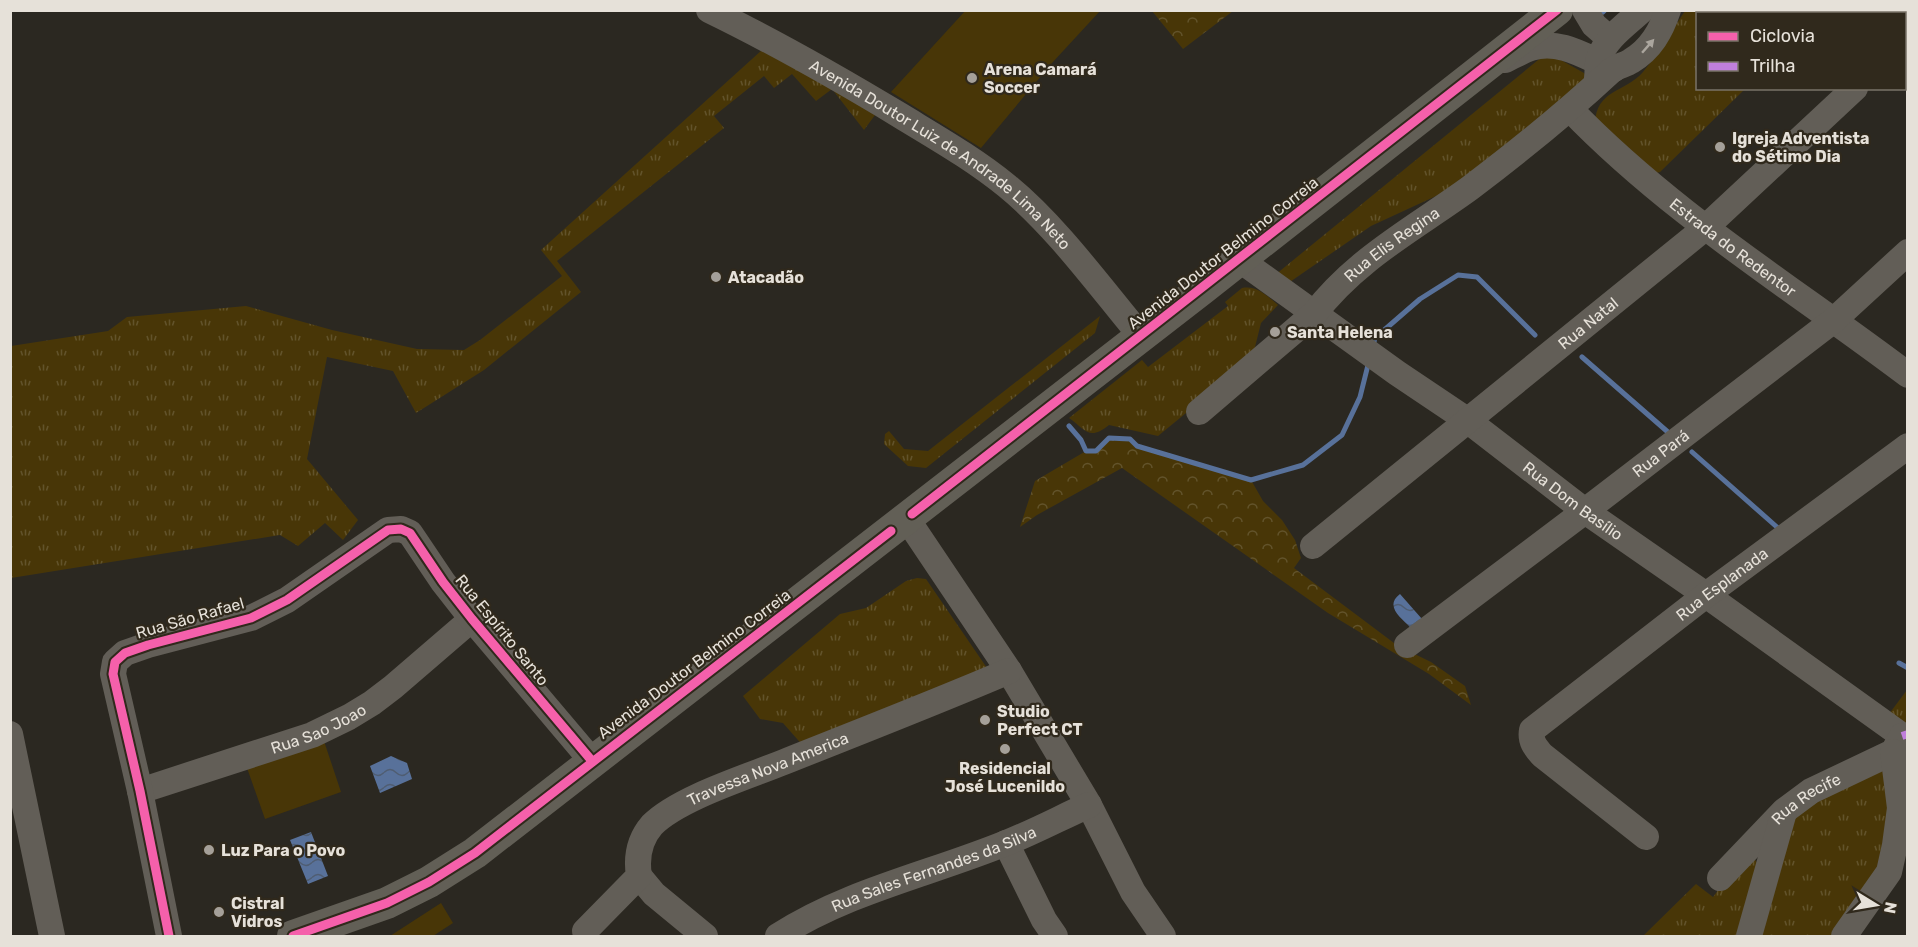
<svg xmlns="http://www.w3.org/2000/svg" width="1918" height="947" viewBox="0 0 1918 947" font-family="Rubik,sans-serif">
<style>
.grass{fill:url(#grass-tufts)}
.forest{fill:url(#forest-crowns)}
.garden{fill:#483607}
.water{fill:url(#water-waves)}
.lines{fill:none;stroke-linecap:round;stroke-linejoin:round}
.stream{stroke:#58719a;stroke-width:5}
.minor{stroke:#625e57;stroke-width:26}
.major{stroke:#625f56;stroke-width:32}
.quiet{stroke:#c07fdc;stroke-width:8;stroke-dasharray:15 8;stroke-linecap:butt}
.cycleway-casing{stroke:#30291c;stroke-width:13}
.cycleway{stroke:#f560ab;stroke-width:9}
.oneway{fill:#aba69e}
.poi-dot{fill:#a5a099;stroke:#30291c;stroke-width:2}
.labels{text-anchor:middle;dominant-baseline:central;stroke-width:4.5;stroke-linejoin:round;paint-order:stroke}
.poi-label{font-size:16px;font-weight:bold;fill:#e6e1d9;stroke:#30291c;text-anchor:start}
.street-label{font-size:16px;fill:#e6e1d9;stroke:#30291c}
</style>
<defs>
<pattern id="grass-tufts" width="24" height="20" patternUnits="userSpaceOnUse" patternTransform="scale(1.5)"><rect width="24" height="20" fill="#483607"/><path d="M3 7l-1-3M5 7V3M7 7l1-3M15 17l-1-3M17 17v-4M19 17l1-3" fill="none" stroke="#62532b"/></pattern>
<pattern id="forest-crowns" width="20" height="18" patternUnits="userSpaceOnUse" patternTransform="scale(1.5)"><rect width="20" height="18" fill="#483607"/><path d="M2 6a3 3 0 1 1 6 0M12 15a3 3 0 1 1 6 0" fill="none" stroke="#62532b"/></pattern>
<pattern id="water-waves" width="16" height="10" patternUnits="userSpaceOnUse" patternTransform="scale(1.5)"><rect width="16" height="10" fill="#58719a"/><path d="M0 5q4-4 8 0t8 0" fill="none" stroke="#4f5d72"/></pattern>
</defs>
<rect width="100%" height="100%" fill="#2b2821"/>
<!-- grass -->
<path class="grass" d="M 1685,11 L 1697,11 L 1700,13 L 1698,14 L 1698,88 L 1745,89 L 1660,172 L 1648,175 L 1595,124 C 1596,89 1625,93 1643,72 C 1658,54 1671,31 1685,11 Z
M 762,50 L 791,60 L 832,89 L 875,115 L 864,130 L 832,89 L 816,101 L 792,74 L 774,88 L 764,76 L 714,116 L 724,128 L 557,261 L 581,292 L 484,370 L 416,413 L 393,371 L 327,357 L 307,459 L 358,520 L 343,540 L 325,523 L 298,546 L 280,535 L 11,578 L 11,346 L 108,331 L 127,317 L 246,306 L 332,330 L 417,349 L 464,350 L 480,340 L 562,276 L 541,250 Z
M 1552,55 L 1584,73 L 1590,82 L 1449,190 L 1371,226 L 1284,286 L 1275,275 L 1543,56 Z
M 1242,288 C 1257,285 1267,296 1278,305 L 1261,323 L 1252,359 L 1158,436 L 1109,425 C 1089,441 1086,430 1069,418 L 1142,360 L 1148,367 L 1228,306 L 1225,302 Z
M 1100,316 L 1095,333 L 926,468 L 908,466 L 884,444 L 885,434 L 889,431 L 904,449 L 928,451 Z
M 917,578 L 926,579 L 987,668 L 805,748 L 783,723 L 760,719 L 743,696 L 840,614 L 866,608 L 906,581 Z
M 1907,690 L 1907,734 L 1889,714 Z
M 1888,757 L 1891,812 L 1884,858 L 1835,936 L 1753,936 L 1794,814 Z
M 1754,858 L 1763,872 L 1743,936 L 1643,936 L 1696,884 L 1713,897 L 1722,885 Z"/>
<!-- forest -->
<path class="forest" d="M 1152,11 L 1233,11 L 1183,49 Z
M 1109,438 L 1130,439 L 1137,446 L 1251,480 L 1263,501 L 1282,520 L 1295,540 L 1301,558 L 1294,568 L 1398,646 L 1431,662 L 1465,686 L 1471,705 L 1429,674 L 1328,613 L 1122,468 L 1037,515 L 1020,527 L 1035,481 L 1086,451 L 1096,451 Z"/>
<!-- garden -->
<path class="garden" d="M 966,10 L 1100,11 L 1052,63 L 981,148 L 891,92 Z
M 324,741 L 341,792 L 265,819 L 247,768 Z
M 441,903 L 453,923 L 433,936 L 390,936 Z"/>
<!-- water -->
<path class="water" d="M 1400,594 L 1422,619 L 1411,628 C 1401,618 1384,606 1400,594 Z
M 391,756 L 407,763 L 412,779 L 380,793 L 370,766 Z
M 311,832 L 328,876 L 308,884 L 290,840 Z"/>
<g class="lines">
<!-- stream -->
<path class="stream" d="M 1603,12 L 1605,10
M 1373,346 L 1375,338 L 1420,299 L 1458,275 L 1477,277 L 1535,335
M 1582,357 L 1669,433
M 1069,426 L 1081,440 L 1086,451 L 1096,451 L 1109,438 L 1130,439 L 1137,446 L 1251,480 L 1303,465 L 1342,435 L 1360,397 L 1369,361
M 1692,452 L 1778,528
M 1899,663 L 1908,668"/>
<!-- minor -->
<g class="minor">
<path id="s1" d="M 709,10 C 775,42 838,78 901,116 C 937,138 974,159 1007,186 C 1056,226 1100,287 1141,336"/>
<path d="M 1585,10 L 1594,25 L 1610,39"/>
<path d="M 1904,41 L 1908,38"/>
<path d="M 1505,60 C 1514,56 1522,51 1531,48 C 1560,38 1589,59 1614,69"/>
<path d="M 1597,78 C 1598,71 1597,64 1599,58 C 1606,38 1626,25 1642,10"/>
<path id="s2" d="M 1570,109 C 1670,213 1793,288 1908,375"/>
<path id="s3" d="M 1240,260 L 1397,373 L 1467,420 L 1585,511 L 1706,595 L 1908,740"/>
<path id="s4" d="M 1199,412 L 1314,314 C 1357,258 1415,228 1470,188 C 1519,151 1566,113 1611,71 C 1617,66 1625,65 1631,61 C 1651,49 1661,31 1668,10"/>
<path d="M 907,519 L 1009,671 L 1089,805 L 1133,892 L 1163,936"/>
<path id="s5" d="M 1313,546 L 1705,228 L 1855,88"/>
<path id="s6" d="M 1407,645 L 1585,511 L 1834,320 L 1908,252"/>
<path d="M 10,734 L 52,936"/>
<path id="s7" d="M 140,791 L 312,735 L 349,717 L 372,703 L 393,687 L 472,619"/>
<path id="s8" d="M 1646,837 L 1542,755 C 1535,747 1530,741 1532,730 L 1706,595 L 1908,446"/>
<path d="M 1006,843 L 1044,920 L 1055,936"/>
<path d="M 639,876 L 654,894 L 705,936"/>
<path id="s9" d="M 1720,878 L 1784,811 L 1811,791 L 1893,752 L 1902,736"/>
<path id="s10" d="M 585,931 L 639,876 C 636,857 639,840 652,825 C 679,798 747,777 784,762 C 859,732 934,703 1009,671"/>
<path d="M 169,936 L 140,791 L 113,674 L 115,662 L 125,653 L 148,645 L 251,618 L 287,600 L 388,530 L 401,529 L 410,533 L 443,582 L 472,619 L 592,761"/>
<path id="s11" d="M 778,936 C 848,891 930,874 1006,843 C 1034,832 1062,817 1089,805"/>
<path d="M 1749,936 L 1784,812"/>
<path d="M 1844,936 L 1889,872 L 1895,845 L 1900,808 L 1893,752"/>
</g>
<!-- major -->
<path class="major" d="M 293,936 L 387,903 L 429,882 L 475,853 L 1202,289 L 1557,10"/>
<!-- quiet -->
<path class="quiet" d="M 1902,736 L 1908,734"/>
<!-- cycleway casing -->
<g class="cycleway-casing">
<path id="cycleway" d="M 912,514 L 1557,10
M 169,936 L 140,791 L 113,674 L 115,662 L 125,653 L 148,645 L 251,618 L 287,600 L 388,530 L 401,529 L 410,533 L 443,582 L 472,619 L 592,761
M 293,936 L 387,903 L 429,882 L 475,853 L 891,531"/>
</g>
<!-- cycleway -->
<use href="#cycleway" class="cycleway"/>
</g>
<!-- one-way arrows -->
<defs><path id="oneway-solid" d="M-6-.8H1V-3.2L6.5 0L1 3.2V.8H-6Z" transform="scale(1.5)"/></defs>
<use class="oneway" href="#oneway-solid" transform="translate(1648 46) rotate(-49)"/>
<!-- markers -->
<g class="poi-dot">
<circle cx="972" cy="78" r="6"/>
<circle cx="1720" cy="147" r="6"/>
<circle cx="716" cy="277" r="6"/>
<circle cx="1275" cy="332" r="6"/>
<circle cx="985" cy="720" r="6"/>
<circle cx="1005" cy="749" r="6"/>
<circle cx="209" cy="850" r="6"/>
<circle cx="219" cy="912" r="6"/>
</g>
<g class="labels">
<!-- poi labels -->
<g class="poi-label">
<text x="984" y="69">Arena Camará<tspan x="984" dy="18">Soccer</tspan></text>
<text x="1732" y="138">Igreja Adventista<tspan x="1732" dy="18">do Sétimo Dia</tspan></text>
<text x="728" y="277">Atacadão</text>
<text x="1287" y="332">Santa Helena</text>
<text x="997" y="711">Studio<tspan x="997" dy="18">Perfect CT</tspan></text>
<text x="1005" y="768" text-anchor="middle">Residencial<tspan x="1005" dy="18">José Lucenildo</tspan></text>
<text x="221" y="850">Luz Para o Povo</text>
<text x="231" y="903">Cistral<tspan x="231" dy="18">Vidros</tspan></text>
</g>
<!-- street labels -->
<g class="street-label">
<text stroke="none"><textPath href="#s1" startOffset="274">Avenida Doutor Luiz de Andrade Lima Neto</textPath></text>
<text stroke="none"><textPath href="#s4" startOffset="256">Rua Elis Regina</textPath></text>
<text stroke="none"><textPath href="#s2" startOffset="214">Estrada do Redentor</textPath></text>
<text transform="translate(1223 253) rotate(-38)">Avenida Doutor Belmino Correia</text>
<text stroke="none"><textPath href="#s5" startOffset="354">Rua Natal</textPath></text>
<text stroke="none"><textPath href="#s6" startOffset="318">Rua Pará</textPath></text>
<text stroke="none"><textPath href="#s3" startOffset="411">Rua Dom Basílio</textPath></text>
<text stroke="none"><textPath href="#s8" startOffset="400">Rua Esplanada</textPath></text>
<text transform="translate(190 618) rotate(-16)">Rua São Rafael</text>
<text transform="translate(502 630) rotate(51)">Rua Espírito Santo</text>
<text transform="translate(694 664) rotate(-37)">Avenida Doutor Belmino Correia</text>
<text stroke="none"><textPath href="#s7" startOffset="189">Rua Sao Joao</textPath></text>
<text stroke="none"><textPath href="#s10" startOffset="261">Travessa Nova America</textPath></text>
<text stroke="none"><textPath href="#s9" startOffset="118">Rua Recife</textPath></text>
<text stroke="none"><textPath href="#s11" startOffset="170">Rua Sales Fernandes da Silva</textPath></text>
</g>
</g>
<!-- border -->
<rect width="1918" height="947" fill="none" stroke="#e6e1d9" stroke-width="24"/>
<!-- legend -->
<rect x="1696" y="12" width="210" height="78" fill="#30291c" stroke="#797368" stroke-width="1.5"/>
<rect x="1708" y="32" width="30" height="9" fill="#f560ab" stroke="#797368" stroke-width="1.5"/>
<text x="1750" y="42" font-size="18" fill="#e6e1d9">Ciclovia</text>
<rect x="1708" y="62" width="30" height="9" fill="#c07fdc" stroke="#797368" stroke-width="1.5"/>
<text x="1750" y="72" font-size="18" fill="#e6e1d9">Trilha</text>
<!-- north arrow -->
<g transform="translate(1876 905) rotate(101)" stroke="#30291c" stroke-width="4.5" paint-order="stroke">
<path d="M0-4.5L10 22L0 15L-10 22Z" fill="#e6e1d9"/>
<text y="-9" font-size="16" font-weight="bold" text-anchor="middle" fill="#e6e1d9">N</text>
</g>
</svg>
